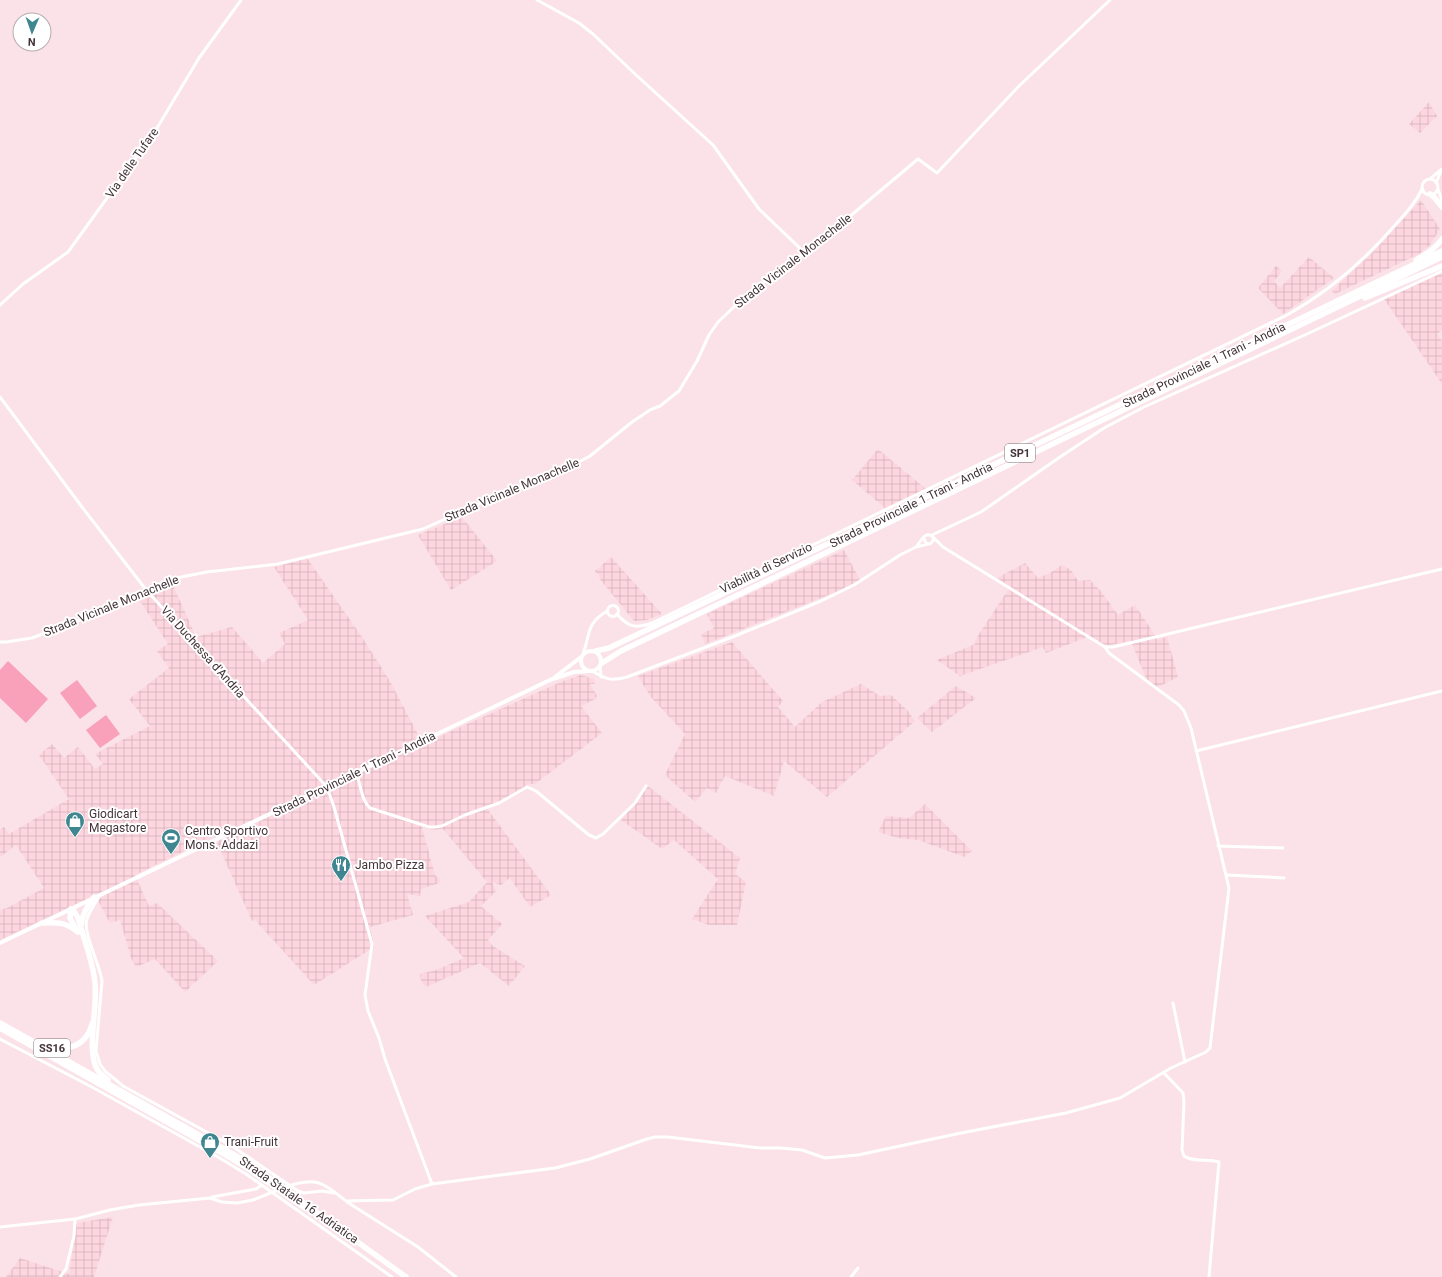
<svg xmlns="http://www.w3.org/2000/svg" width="1442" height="1277" viewBox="0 0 1442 1277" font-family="Roboto,sans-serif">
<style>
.industrial{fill:url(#industrial-grid)}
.green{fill:#f9a0bb}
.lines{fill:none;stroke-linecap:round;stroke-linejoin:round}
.street{stroke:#fff;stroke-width:3}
.secondary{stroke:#fff;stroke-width:4}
.highway{stroke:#fff;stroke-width:5.5}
.labels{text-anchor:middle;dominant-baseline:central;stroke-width:4;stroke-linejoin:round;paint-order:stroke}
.shield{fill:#fff;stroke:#7b7074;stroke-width:1}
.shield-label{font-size:11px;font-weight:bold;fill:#433338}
.street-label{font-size:12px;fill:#433338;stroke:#fff}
.poi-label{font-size:12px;fill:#433338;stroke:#fff;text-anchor:start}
</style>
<defs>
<pattern id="industrial-grid" width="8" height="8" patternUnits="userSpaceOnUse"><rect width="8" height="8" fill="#fdd6e0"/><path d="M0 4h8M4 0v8" fill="none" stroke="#dab8c1"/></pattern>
</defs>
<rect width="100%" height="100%" fill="#fbe2e8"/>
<!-- industrial -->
<path class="industrial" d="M 1429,102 L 1437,116 L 1420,133 L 1409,124 Z
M 1421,200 L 1440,229 L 1430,245 L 1419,254 L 1335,294 L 1332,291 L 1374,251 Z
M 1309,257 L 1334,278 L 1283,314 L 1258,288 L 1276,266 L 1282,271 L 1274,281 L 1280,288 Z
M 1442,273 L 1442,330 L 1437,334 L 1442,341 L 1442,384 L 1384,299 Z
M 878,449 L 926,489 L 885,508 L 852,480 Z
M 462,517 L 497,561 L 451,590 L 418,535 Z
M 844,550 L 860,580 L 838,591 L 705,644 L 701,634 L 714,628 L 707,614 Z
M 611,557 L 662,614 L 647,620 L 634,621 L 599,578 L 600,577 L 595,571 Z
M 307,558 L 364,640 L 391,683 L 423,744 L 563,681 L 581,675 L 594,679 L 595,684 L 590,684 L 597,696 L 595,699 L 581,706 L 602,733 L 535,784 L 529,784 L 501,801 L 486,807 L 551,895 L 530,907 L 510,878 L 501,885 L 492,882 L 496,891 L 481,906 L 502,924 L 488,940 L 493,946 L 525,966 L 509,986 L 480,963 L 426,987 L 421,981 L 420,974 L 436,970 L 464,958 L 425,916 L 469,902 L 487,882 L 443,829 L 433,830 L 422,827 L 435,875 L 440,880 L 439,883 L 421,889 L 420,896 L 407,894 L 413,915 L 370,927 L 374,947 L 314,985 L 255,920 L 252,921 L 214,836 L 135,875 L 149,906 L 157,903 L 218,961 L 185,992 L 155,959 L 136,967 L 131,958 L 120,920 L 110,923 L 95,895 L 0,940 L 0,910 L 7,908 L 44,888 L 16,845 L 0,857 L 0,830 L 4,827 L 9,834 L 69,799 L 39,755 L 52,744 L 64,758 L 78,747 L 95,769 L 103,764 L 95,754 L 150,726 L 129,699 L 169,668 L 157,651 L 168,644 L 138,598 L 172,583 L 196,637 L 232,627 L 263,663 L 285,644 L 279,633 L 308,620 L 274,567 Z
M 1025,563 L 1038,578 L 1050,573 L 1062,565 L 1071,570 L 1078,581 L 1090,580 L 1100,590 L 1118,615 L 1135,605 L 1155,635 L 1157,640 L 1167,637 L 1178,677 L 1156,688 L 1147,681 L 1131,641 L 1109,645 L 1102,644 L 1090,636 L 1046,653 L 1043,647 L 960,676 L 937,660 L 975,644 L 975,640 L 1010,587 L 997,578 Z
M 732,642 L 783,701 L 778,707 L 795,727 L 822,702 L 861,684 L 880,696 L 891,695 L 908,711 L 915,721 L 827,797 L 784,761 L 774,796 L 725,776 L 716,793 L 707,788 L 695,802 L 665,775 L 685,734 L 650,696 L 638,676 Z
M 956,686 L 976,698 L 932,732 L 917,718 Z
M 648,786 L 740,858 L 735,874 L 746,882 L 737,925 L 709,925 L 692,919 L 718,879 L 674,840 L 662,849 L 621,820 L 634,805 Z
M 925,804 L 972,851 L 964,857 L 918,840 L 898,838 L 878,832 L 886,816 L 909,818 Z
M 113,1217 L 94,1277 L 6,1277 L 20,1258 L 69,1274 L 77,1223 Z"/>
<!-- green -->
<path class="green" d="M 8,661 L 48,699 L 26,723 L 0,698 L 0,670 Z
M 77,680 L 97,706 L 80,719 L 60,693 Z
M 106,715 L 120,734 L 100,748 L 86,730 Z"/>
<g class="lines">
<!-- street -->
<path class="street" d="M 537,0 L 579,23 L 593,34 L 635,74 L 713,145 L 759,209 L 805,253
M 1430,179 L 1442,169
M1422 187a8 8 0 1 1 16 0a8 8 0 1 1-16 0Z
M 1436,183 L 1441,171
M 1438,189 L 1442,201
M 0,305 L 23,284 L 68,252 L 154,133 L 199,58 L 241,0
M 0,397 L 82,507 L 147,591 L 327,787 L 334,807 L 372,944 L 365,995 L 368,1011 L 379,1038 L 385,1059 L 432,1184
M 932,535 L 981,512 L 1060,457 L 1104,428 L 1144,407 L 1307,334 L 1442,271
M 934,538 L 943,547 L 1105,647 L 1113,647 L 1442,569
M 916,547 C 921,541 926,530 933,537 L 933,541 L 930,544 C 926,544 924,541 924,537
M607.5 611a5.5 5.5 0 1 1 11 0a5.5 5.5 0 1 1-11 0Z
M 617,614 C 628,627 636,629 652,623 L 1287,315 C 1328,292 1366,259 1397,223 C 1407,212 1416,202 1422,189
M 0,642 L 6,642 L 32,638 L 118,605 L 161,584 L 181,577 L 207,572 L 278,564 L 423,529 L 481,503 L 558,473 L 590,456 L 632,422 L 650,410 L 660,406 L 679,391 L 697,361 L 709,335 L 718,322 L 736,305 L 754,289 L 811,249 L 918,159 L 937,173 L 1019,86 L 1110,0
M 583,654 C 591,633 585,625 607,611
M 600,666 L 601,677
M 592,671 C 607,680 611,681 627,677 L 735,636 L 821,601 L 854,585 L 900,555 L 916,547 L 928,544
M 1196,751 L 1442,691
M 356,773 C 361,784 361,800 370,808 L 429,827 L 435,827 L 442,826 L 465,815 L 499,803 L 527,787 L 536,791 L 589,835 L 596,838 L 603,834 L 635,803 L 646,786
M 1218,846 L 1283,848
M 1227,875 L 1284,878
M 101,894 C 96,902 90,910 87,919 C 82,930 100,965 102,981 L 96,1051 L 100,1064 L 105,1071 L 123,1086 L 232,1146 L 298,1191 L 304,1193 L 322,1191 L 334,1193
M 1173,1003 L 1185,1062
M 0,1039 L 90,1086 L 218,1157 L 246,1174 L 392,1277
M 1164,1073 L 1183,1093 L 1184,1102 L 1182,1150 L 1184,1156 C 1194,1163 1208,1158 1219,1162 L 1209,1277
M 283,1188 C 315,1176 321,1181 346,1201 L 393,1200 L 415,1189 L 432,1184 L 555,1168 L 590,1159 L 647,1139 L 655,1137 L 668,1137 L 760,1148 L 781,1148 L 802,1150 L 825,1158 L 858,1155 L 961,1133 L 1066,1113 L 1120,1098 L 1171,1068 L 1206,1052 L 1210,1048 L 1229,888 L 1191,728 L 1184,711 L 1179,705 L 1109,653 L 1105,647
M 212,1197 L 256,1189 L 262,1185
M 347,1202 L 418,1247 L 456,1277
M 0,1227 L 75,1219 L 110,1210 L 139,1205 L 210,1198 L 222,1202 L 237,1203 L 253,1200 L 278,1190
M 60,1277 L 66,1269 L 74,1236 L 75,1219
M 851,1277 L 858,1268"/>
<!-- secondary -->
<path class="secondary" d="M581 661a10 10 0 1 1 20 0a10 10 0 1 1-20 0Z
M 555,677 L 581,657
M 0,943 L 550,680 L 574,672 L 589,671"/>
<!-- highway -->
<path class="highway" d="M 1430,194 L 1434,197 L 1442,207
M 1416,260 C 1426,254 1435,249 1442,239
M 1365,298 L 1442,266
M 596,651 L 609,648 L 1442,251
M 602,663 L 621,651 L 1442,257
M 71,909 L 74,911 L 78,918 C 84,940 93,961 95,983 C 98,1008 86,1049 97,1069 C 100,1074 104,1077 108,1080
M 71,909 L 70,918 L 75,928
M 42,923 C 57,922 65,922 78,932
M 81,925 C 82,914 88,906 94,897
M 0,1023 L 247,1162 L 406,1277
M 0,1028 L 222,1153 L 247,1168 L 305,1208
M 47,1045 C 61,1051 79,1049 88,1034 C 90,1031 91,1026 93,1022"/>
</g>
<!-- icons -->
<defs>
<g id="shop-pin" transform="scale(1)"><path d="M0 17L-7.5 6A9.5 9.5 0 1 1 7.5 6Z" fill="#408690" stroke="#fff"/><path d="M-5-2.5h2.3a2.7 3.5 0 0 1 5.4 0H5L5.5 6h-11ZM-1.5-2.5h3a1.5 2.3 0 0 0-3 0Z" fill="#fff"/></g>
<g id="stadium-pin" transform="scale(1)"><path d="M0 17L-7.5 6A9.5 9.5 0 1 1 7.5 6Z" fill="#408690" stroke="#fff"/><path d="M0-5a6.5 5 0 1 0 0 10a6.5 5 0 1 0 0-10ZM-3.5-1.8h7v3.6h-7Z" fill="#fff"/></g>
<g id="restaurant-pin" transform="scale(1)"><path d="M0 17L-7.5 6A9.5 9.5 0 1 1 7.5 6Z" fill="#408690" stroke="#fff"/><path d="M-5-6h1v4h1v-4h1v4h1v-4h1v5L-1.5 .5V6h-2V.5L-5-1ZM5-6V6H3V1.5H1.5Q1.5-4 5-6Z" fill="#fff"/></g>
</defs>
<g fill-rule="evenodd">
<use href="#shop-pin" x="75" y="821"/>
<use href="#stadium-pin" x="171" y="838"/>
<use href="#restaurant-pin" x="341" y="865"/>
<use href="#shop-pin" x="210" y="1142"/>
</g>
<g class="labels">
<!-- shield labels -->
<g class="shield">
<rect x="1005" y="444" width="30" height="18" rx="3"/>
<rect x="34" y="1039" width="36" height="18" rx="3"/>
</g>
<g class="shield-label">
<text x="1020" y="453">SP1</text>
<text x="52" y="1048">SS16</text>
</g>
<!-- street labels -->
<g class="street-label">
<text transform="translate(132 163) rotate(-55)">Via delle Tufare</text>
<text transform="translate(793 261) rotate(-38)">Strada Vicinale Monachelle</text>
<text transform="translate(1204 365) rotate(-26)">Strada Provinciale 1 Trani - Andria</text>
<text transform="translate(512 490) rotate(-23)">Strada Vicinale Monachelle</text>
<text transform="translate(911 505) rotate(-26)">Strada Provinciale 1 Trani - Andria</text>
<text transform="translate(766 568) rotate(-26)">Viabilità di Servizio</text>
<text transform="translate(111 606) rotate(-22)">Strada Vicinale Monachelle</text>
<text transform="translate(203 652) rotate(48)">Via Duchessa d'Andria</text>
<text transform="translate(354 774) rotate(-26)">Strada Provinciale 1 Trani - Andria</text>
<text transform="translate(299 1200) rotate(35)">Strada Statale 16 Adriatica</text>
</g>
<!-- poi labels -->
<g class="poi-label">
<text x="89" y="814">Giodicart<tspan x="89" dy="14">Megastore</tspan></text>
<text x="185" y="831">Centro Sportivo<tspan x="185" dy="14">Mons. Addazi</tspan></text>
<text x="355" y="865">Jambo Pizza</text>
<text x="224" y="1142">Trani-Fruit</text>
</g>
</g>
<!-- north arrow -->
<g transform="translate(32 32) rotate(182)"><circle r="19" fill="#ffffff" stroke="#b4adaf"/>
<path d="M0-3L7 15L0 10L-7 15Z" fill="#408690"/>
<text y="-6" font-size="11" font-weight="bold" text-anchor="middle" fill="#433338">N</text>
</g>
</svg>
